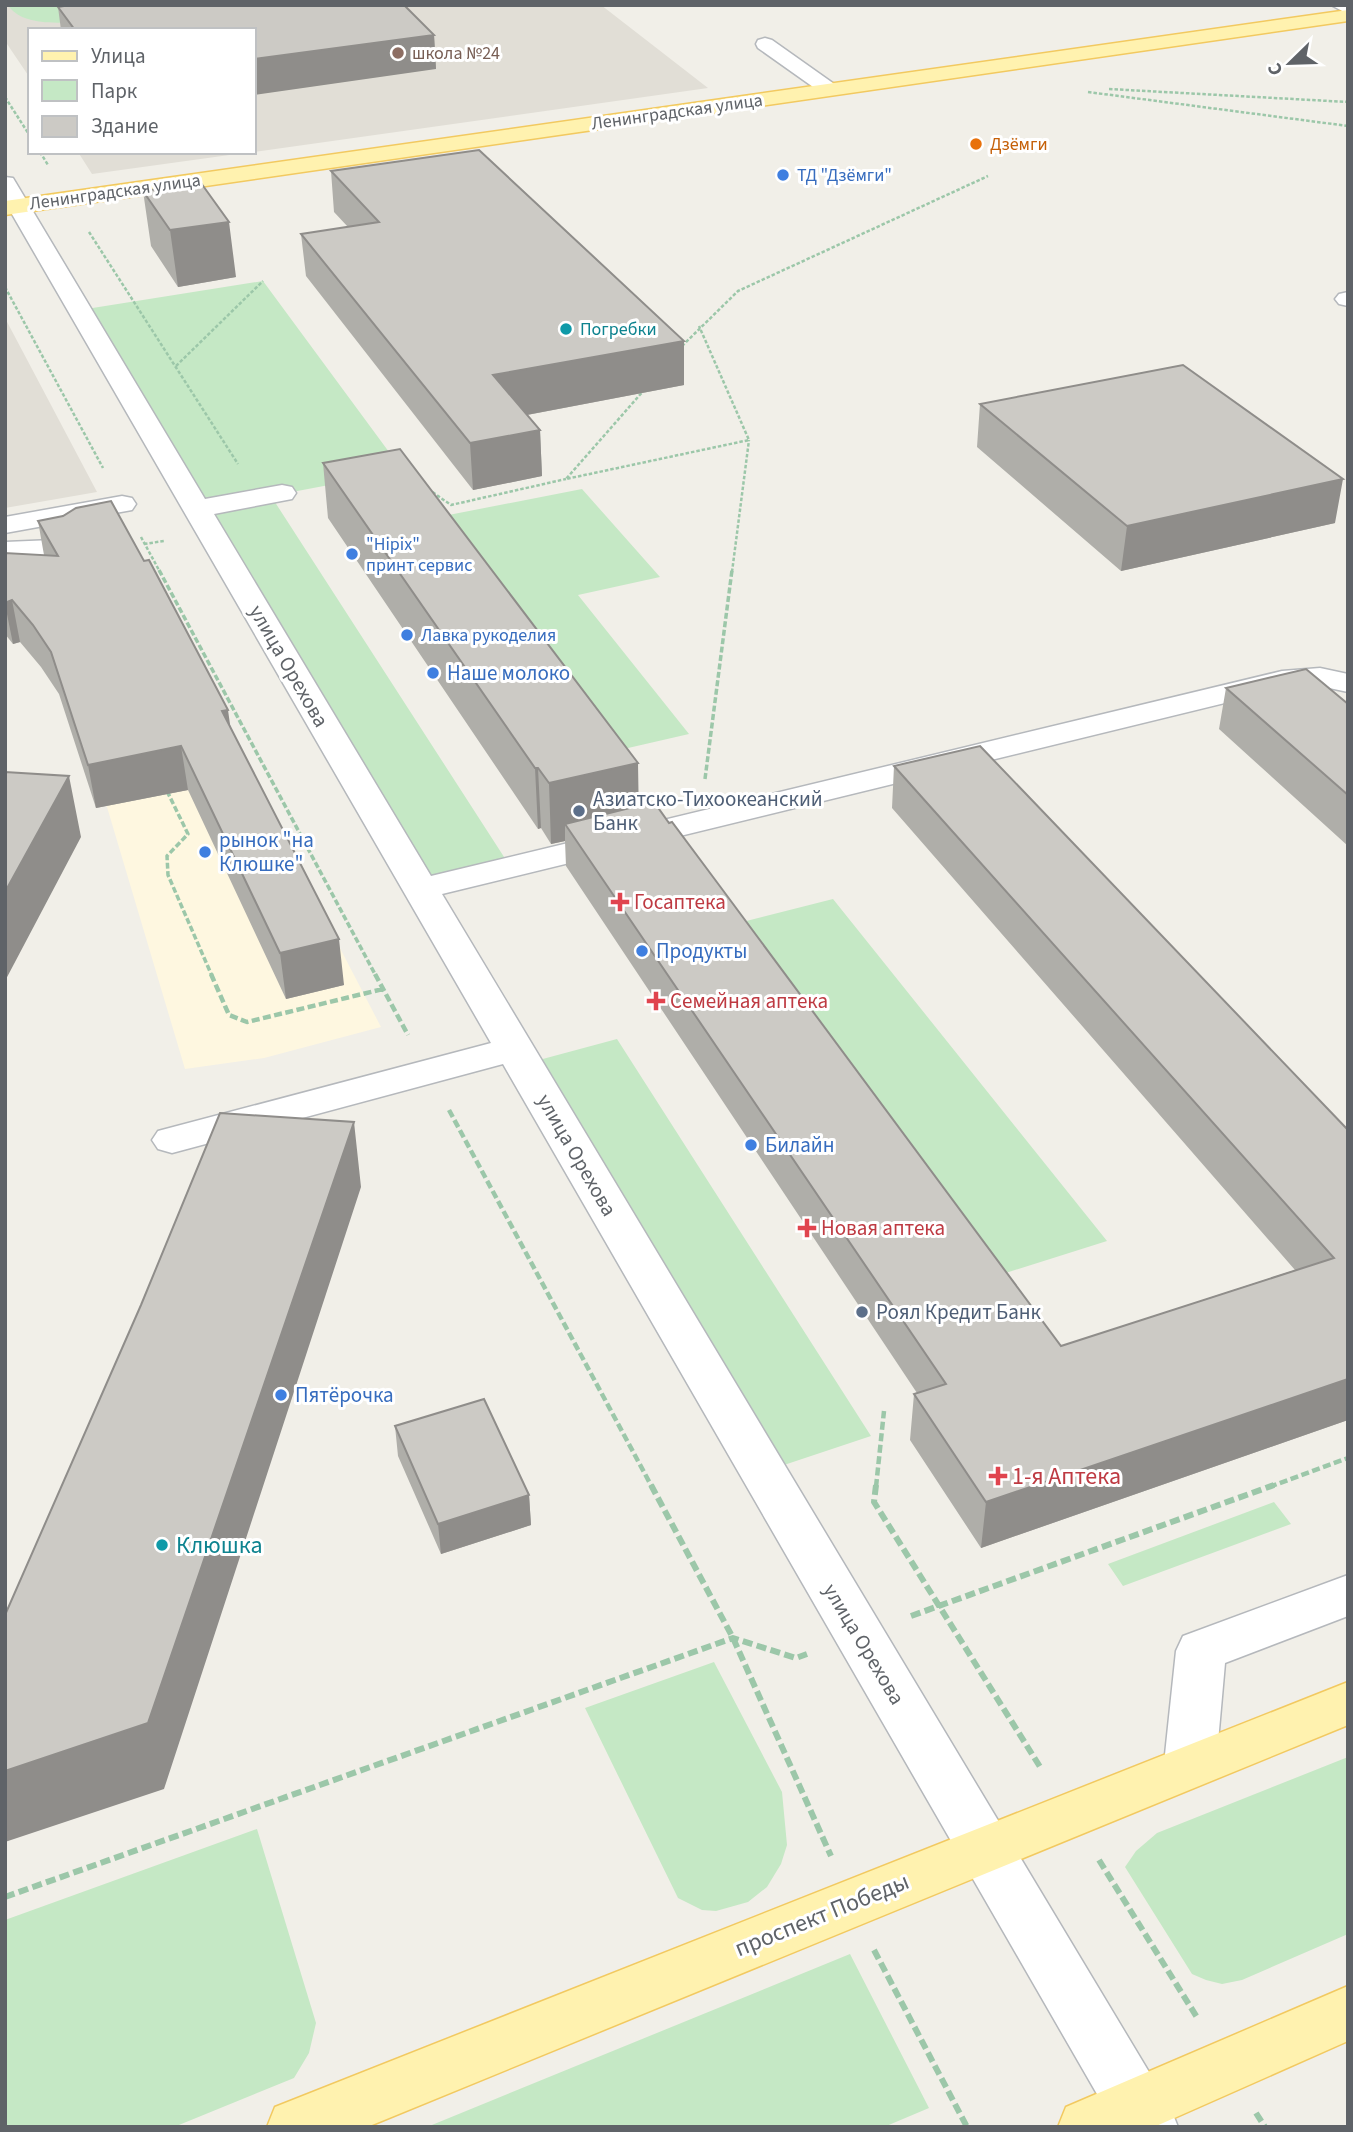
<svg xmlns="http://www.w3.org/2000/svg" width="1353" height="2132" viewBox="0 0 1353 2132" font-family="'Source Sans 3',sans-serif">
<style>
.commercial{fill:#fef7e0}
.education{fill:#e1ded6}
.green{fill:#c5e8c5}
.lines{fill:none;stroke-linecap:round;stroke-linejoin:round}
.minor-casing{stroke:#b5b8bc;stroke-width:3}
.major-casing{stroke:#f2c960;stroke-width:3}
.path-far3{stroke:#9cc7a9;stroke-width:2.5;stroke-dasharray:3.5 2;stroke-linecap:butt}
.path-far2{stroke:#9cc7a9;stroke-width:3.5;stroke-dasharray:6 2.5;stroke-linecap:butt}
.path-far1{stroke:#9cc7a9;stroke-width:4.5;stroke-dasharray:8 3.5;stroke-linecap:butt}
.path{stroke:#9cc7a9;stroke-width:6;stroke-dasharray:10 4.5;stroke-linecap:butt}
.minor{fill:#fff;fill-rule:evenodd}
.major{fill:#fff2af;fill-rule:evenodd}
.wall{fill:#afaea9}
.shaded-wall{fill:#8f8d8a}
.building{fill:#cccac5;stroke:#8f8d8a;stroke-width:2}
.education-dot{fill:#8d6e63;stroke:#fff;stroke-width:2.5}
.food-dot{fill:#e8710a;stroke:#fff;stroke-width:2.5}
.shop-dot{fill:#3f7fe0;stroke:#fff;stroke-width:2.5}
.culture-dot{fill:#0f9aa8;stroke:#fff;stroke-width:2.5}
.service-dot{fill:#5c6f8a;stroke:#fff;stroke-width:2.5}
.health-dot{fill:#e0444e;stroke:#fff;stroke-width:2.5}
.labels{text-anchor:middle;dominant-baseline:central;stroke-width:6;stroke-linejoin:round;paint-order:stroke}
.far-education-label{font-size:18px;fill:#785e54;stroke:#fff;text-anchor:start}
.far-street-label{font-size:18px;fill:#5f6368;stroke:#fff}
.far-food-label{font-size:18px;fill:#c56008;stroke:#fff;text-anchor:start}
.far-shop-label{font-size:18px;fill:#366cbe;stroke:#fff;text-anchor:start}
.far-culture-label{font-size:18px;fill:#0d838f;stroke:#fff;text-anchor:start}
.street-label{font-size:21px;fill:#5f6368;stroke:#fff}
.shop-label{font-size:21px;fill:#366cbe;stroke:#fff;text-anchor:start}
.service-label{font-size:21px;fill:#4e5e75;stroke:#fff;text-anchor:start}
.health-label{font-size:21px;fill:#be3a42;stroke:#fff;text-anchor:start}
.near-health-label{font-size:24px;fill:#be3a42;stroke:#fff;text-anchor:start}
.near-culture-label{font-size:24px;fill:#0d838f;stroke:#fff;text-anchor:start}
.near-street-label{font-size:24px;fill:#5f6368;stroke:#fff}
</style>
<rect width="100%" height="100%" fill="#f1efe8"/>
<!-- commercial -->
<path class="commercial" d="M 186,652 L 381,1027 L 264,1058 L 185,1069 L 68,676 Z"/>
<!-- education -->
<path class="education" d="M 5,5 L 601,5 L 708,88 L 254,152 L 254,30 L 30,30 L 30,78 L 5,41 Z
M 78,152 L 251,152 L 92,174 Z
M 5,318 L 97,492 L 5,508 Z"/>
<!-- green -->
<path class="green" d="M 8,5 L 167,5 C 132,12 30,41 8,5 Z
M 263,281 L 403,471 L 271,496 L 506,860 L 428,879 L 80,310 Z
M 582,489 L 660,577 L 578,595 L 689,734 L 602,754 L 428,519 Z
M 833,899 L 1107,1241 L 977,1282 L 719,928 Z
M 617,1039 L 871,1436 L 781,1466 L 539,1060 Z
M 1274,1502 L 1291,1524 L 1123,1586 L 1108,1564 Z
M 714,1662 L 782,1792 L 787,1845 L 781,1864 L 767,1887 L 748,1902 L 716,1911 L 702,1910 L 678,1898 L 585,1708 Z
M 1348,1757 L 1348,1934 L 1242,1980 L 1222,1984 L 1206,1980 L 1192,1974 L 1125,1867 L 1136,1851 L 1157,1833 Z
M 257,1829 L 316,2023 L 309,2053 L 294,2078 L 174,2127 L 5,2127 L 5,1920 Z
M 850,1954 L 929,2108 L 884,2127 L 427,2127 Z"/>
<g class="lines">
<!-- minor casing -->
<g class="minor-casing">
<path id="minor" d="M 1331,5 L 1348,5 L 1348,14 Z
M 765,38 L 772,40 L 837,86 L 840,90 L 837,94 L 823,94 L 758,48 L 756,44 L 758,40 Z
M 5,177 L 13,178 L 16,183 L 205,499 L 282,485 L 292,487 L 296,493 L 292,499 L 214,514 L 431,876 L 1282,671 L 1320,668 L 1348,674 L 1348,692 L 1320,686 L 1282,689 L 442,894 L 1170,2107 L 1178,2127 L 1116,2127 L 503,1064 L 172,1153 L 158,1149 L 152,1140 L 158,1131 L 491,1043 L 5,202 Z
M 1348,292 L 1348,306 L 1339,304 L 1335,299 L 1339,294 Z
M 122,496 L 132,498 L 136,504 L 132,510 L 5,533 L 5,517 Z
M 71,533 L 81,536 L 85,542 C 70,564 29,558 5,560 L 5,542 L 53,540 Z
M 1348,1575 L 1348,1616 L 1225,1663 L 1216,1764 L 1208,1780 L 1190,1786 L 1172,1780 L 1164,1764 L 1176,1651 L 1183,1636 Z"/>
</g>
<!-- major casing -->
<g class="major-casing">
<path id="major" d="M 1348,10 L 1348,21 L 5,215 L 5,201 Z
M 1348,1682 L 1348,1725 L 367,2127 L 267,2127 L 275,2107 Z
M 1348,1986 L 1348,2041 L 1154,2127 L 1058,2127 L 1066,2107 Z"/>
</g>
<!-- path-far3 -->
<path class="path-far3" d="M 1109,89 L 1348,102
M 1088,92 L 1348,126
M 5,97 L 30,136
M 40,152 L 48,165
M 89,232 L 238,464
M 5,287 L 103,468
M 682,346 L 738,291 L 988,176
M 176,366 L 263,281
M 645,389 L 566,479 L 749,440 L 699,326
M 428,489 L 451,505 L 566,479
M 141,537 L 160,572
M 144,544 L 164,541
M 732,572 L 749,440"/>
<!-- path-far2 -->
<path class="path-far2" d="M 159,570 L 376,976
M 705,779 L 732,570
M 167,791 L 188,834 L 167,856 L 168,875 L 212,976"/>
<!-- path-far1 -->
<path class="path-far1" d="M 211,974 L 229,1015 L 247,1022 L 383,989
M 375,974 L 408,1035
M 449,1110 L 652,1487
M 876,1487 L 884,1411
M 1269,1487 L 1348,1458"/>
<!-- path -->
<path class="path" d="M 651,1485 L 733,1638 L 831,1856
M 876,1485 L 874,1502 L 1042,1770
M 911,1616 L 1274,1485
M 1099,1860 L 1198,2019
M 5,1897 L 733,1638 L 796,1658 L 807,1654
M 874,1950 L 967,2127
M 1256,2113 L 1265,2127"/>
<!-- minor -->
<use href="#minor" class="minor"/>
<!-- major -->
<use href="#major" class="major"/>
</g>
<!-- wall -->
<path class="wall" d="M 58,7 L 434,35 L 436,69 L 254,30 L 61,30 Z
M 331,171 L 684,341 L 684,385 L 527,415 L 540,430 L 542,476 L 473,490 L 306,276 L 301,234 L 348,227 L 334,212 Z
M 143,191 L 236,277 L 178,287 L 151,246 Z
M 980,404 L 1335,523 L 1121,571 L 977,447 Z
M 323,463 L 638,806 L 1061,1346 L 1295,1270 L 892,808 L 894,766 L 1348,1130 L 1348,1420 L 981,1548 L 910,1440 L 914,1394 L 917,1393 L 566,866 L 565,841 L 551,844 L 541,828 L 538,829 L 328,518 Z
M 38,521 L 230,726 L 344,985 L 286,999 L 188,790 L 96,808 L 59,694 L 41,667 L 20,642 L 13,644 L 5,634 L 5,553 L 44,555 Z
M 1226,688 L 1348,704 L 1348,846 L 1219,729 Z
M 395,1426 L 529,1495 L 531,1525 L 441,1554 L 398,1456 Z"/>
<!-- shaded-wall -->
<path class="shaded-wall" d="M 434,35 L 436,69 L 254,95 L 254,59 Z
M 229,222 L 236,277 L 178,287 L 170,230 Z
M 684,341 L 684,385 L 495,421 L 493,375 Z
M 540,430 L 542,476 L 473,490 L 470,443 Z
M 1343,479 L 1335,523 L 1121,571 L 1127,526 Z
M 12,600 L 20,642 L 13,644 L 5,604 L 5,603 Z
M 228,710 L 234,753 L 222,711 Z
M 181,746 L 188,790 L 96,808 L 88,765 Z
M 638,763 L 639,823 L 565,824 L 565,841 L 551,844 L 549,783 Z
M 535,768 L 538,768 L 541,828 L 538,829 Z
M 69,776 L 81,837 L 5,981 L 5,892 Z
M 339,939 L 344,985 L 286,999 L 280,953 Z
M 354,1122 L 361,1187 L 164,1789 L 5,1842 L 5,1771 Z
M 1348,1379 L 1348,1420 L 981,1548 L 986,1502 Z
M 529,1495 L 531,1525 L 441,1554 L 438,1524 Z"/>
<!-- building -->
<path class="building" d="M 70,5 L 404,5 L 434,35 L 254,59 L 254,30 L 75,30 L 58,7 Z
M 479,150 L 684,341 L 493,375 L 540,430 L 470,443 L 301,234 L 379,222 L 331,171 Z
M 201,183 L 229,222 L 170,230 L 143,191 Z
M 1183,365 L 1343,479 L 1127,526 L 980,404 Z
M 400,449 L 638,763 L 549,783 L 538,768 L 535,768 L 323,463 Z
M 111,501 L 144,561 L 149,560 L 228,710 L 222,711 L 339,939 L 280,953 L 181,746 L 88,765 L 51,652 L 33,625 L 12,600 L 5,603 L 5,553 L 58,556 L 38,521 L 63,516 L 76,508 Z
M 1306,669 L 1348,704 L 1348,795 L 1226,688 Z
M 980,746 L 1348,1130 L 1348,1379 L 986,1502 L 914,1394 L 946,1384 L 565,824 L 654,802 L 669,823 L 672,822 L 719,885 L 1061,1346 L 1334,1258 L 894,766 Z
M 5,772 L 69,776 L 5,892 Z
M 220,1113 L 354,1122 L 148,1723 L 5,1771 L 5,1615 L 141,1305 Z
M 484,1399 L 529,1495 L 438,1524 L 395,1426 Z"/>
<!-- markers -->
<circle class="education-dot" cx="398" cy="53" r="7"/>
<circle class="food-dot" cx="976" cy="144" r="7"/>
<g class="shop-dot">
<circle cx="783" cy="175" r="7"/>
<circle cx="352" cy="554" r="7"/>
<circle cx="407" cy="635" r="7"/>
<circle cx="433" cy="673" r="7"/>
<circle cx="205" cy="852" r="7"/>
<circle cx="642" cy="951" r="7"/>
<circle cx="751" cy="1145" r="7"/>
<circle cx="281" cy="1395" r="7"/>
</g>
<g class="culture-dot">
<circle cx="566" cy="329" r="7"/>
<circle cx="162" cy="1545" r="7"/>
</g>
<g class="service-dot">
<circle cx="579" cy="811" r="7"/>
<circle cx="862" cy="1312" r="7"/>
</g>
<g class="health-dot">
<path d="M616.5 891.5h7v7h7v7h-7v7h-7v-7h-7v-7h7z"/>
<path d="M652.5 990.5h7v7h7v7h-7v7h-7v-7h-7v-7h7z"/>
<path d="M803.5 1217.5h7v7h7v7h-7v7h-7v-7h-7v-7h7z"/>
<path d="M994.5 1465.5h7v7h7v7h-7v7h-7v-7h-7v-7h7z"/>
</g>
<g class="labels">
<!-- far-education labels -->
<g class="far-education-label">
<text x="412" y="53">школа №24</text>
</g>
<!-- far-street labels -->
<g class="far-street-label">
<text transform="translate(677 112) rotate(-8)">Ленинградская улица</text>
<text transform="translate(115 192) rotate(-8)">Ленинградская улица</text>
</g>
<!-- far-food labels -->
<g class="far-food-label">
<text x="990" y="144">Дзёмги</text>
</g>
<!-- far-shop labels -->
<g class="far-shop-label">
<text x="797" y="175">ТД "Дзёмги"</text>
<text x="366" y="544">"Hipix"<tspan x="366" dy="21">принт сервис</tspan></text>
<text x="421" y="635">Лавка рукоделия</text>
</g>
<!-- far-culture labels -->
<g class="far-culture-label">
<text x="580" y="329">Погребки</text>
</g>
<!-- street labels -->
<g class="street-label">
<text transform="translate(289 666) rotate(60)">улица Орехова</text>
<text transform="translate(577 1155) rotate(60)">улица Орехова</text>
<text transform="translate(864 1644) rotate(59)">улица Орехова</text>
</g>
<!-- shop labels -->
<g class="shop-label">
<text x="447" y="673">Наше молоко</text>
<text x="219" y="840">рынок "на<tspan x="219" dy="24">Клюшке"</tspan></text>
<text x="656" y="951">Продукты</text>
<text x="765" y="1145">Билайн</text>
<text x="295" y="1395">Пятёрочка</text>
</g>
<!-- service labels -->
<g class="service-label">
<text x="593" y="799">Азиатско-Тихоокеанский<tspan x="593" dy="24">Банк</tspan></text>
<text x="876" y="1312">Роял Кредит Банк</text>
</g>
<!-- health labels -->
<g class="health-label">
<text x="634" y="902">Госаптека</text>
<text x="670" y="1001">Семейная аптека</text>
<text x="821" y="1228">Новая аптека</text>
</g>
<!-- near-health labels -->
<g class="near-health-label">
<text x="1012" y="1476">1-я Аптека</text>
</g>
<!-- near-culture labels -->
<g class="near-culture-label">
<text x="176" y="1545">Клюшка</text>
</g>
<!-- near-street labels -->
<g class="near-street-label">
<text transform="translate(822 1915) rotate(-22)">проспект Победы</text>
</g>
</g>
<!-- border -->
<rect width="1353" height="2132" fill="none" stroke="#5f6368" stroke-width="14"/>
<!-- legend -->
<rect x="28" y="28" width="228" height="126" fill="#ffffff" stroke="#bfc1c3" stroke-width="2"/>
<rect x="42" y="51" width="35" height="10" fill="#fff2af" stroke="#bfc1c3" stroke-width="2"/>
<text x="91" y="63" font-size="21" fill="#5f6368">Улица</text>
<rect x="42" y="80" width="35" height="21" fill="#c5e8c5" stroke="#bfc1c3" stroke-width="2"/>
<text x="91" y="98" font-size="21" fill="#5f6368">Парк</text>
<rect x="42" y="116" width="35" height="21" fill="#cccac5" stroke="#bfc1c3" stroke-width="2"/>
<text x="91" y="133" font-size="21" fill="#5f6368">Здание</text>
<!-- north arrow -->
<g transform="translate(1290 63) rotate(247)" stroke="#ffffff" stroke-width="5" paint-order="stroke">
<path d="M0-5L12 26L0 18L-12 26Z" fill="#5f6368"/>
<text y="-10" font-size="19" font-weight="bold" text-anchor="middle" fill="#5f6368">С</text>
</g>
</svg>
